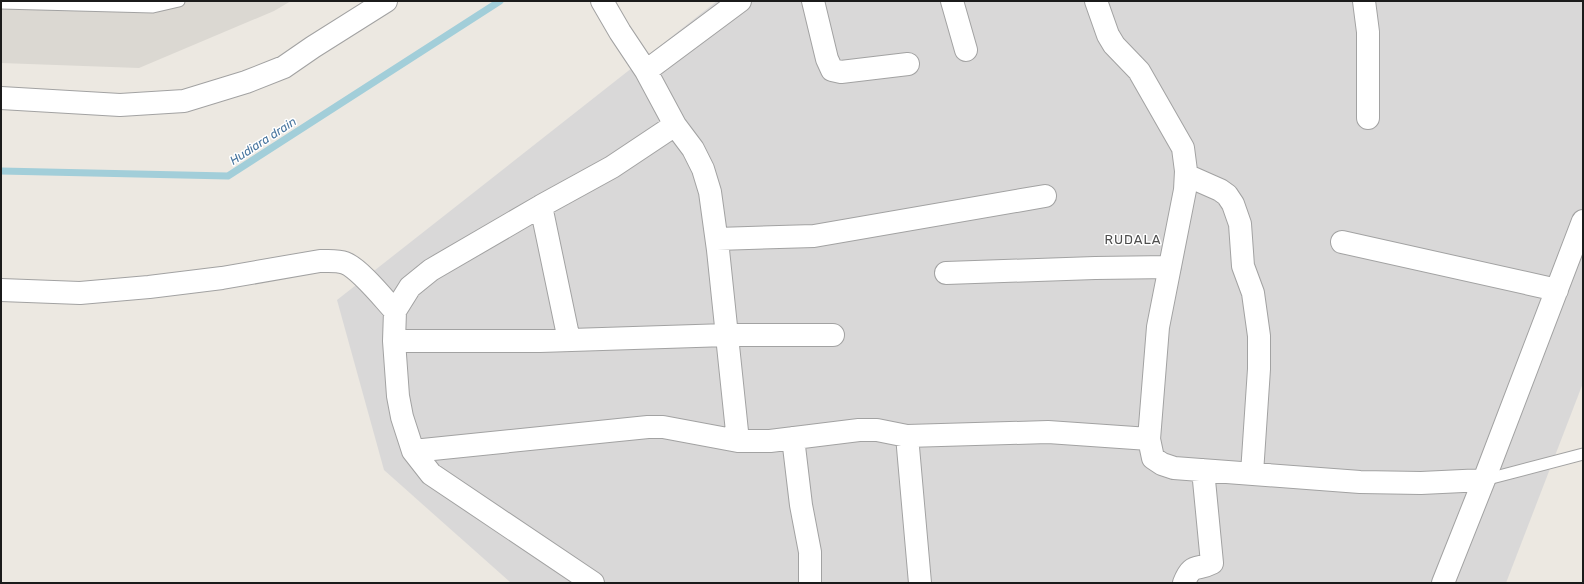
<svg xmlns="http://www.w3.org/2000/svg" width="1584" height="584" viewBox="0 0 1584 584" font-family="Rubik,sans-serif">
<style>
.residential{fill:#d9d8d8}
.airport{fill:#dbd8d2}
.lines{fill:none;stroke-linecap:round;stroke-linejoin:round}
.stream{stroke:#a2ced9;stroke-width:7}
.lane-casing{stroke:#a2a2a2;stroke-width:13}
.street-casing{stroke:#a2a2a2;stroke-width:24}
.lane{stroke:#fff;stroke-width:11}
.street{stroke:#fff;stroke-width:22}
.labels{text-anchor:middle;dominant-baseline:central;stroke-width:3;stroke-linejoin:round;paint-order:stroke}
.water-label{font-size:12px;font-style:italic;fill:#49769f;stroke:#fff}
.quarter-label{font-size:13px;letter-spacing:1px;fill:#4e4e4e;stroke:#fff}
</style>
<rect width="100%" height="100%" fill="#ece8e1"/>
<!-- residential -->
<path class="residential" d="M 717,1 L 1583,1 L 1583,383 L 1506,583 L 511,583 L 384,470 L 337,300 Z"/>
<!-- airport -->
<path class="airport" d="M 1,1 L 291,1 L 274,11 L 139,68 L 1,63 Z"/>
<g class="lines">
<!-- stream -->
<path class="stream" d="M 1,171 L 228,176 L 500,1"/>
<!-- lane casing -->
<g class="lane-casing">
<path id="lane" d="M 1,3 L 153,7 L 179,1
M 1484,480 L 1583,454"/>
</g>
<!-- street casing -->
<g class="street-casing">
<path id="street" d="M 813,1 L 827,59 L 832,70 L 841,72 L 908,64
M 952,1 L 966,50
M 1096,1 L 1108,35 L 1114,45 L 1139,71 L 1183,148 L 1186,171 L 1185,190 L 1158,327 L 1149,439
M 1364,1 L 1368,32 L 1368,118
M 646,71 L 740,1
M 1,98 L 120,105 L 184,101 L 246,82 L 284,67 L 313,47 L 386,1
M 675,125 L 693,149 L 703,169 L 710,192 L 718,250 L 738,441
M 1186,175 L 1220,190 L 1227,195 L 1233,204 L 1240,224 L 1243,266 L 1253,293 L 1259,336 L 1259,369 L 1252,473
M 541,206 L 569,340
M 717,239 L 814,236 L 1045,196
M 1342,242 L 1557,290
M 946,273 L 1095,268 L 1170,267
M 1,290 L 80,293 L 149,287 L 222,278 L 320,261 C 329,261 337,260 345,263 C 360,269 383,298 395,311
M 394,341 L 540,341 L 727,335 L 833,335
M 907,436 L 920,583
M 793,438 L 801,505 L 810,552 L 810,583
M 413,451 L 648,427 L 663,427 L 738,441 L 770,441 L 859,430 L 877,430 L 907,436 L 1048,432 L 1149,439 L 1153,458 L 1162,464 L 1174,468 L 1360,482 L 1421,483 L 1484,480
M 593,583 L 431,474 L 413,451 L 402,417 L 398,396 L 394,341 L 395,311 L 410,287 L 431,270 L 541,206 L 612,167 L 675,125 L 646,71 L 620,32 L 602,1
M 1184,583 C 1192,562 1197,571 1212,563 L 1203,470
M 1443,583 L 1484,480 L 1583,221"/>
</g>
<!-- lane -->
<use href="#lane" class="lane"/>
<!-- street -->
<use href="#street" class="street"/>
</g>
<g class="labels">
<!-- water labels -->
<g class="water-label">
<text transform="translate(263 141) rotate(-33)">Hudiara drain</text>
</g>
<!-- quarter labels -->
<g class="quarter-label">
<text x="1133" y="239">RUDALA</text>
</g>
</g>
<!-- border -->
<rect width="1584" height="584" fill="none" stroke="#1b1b1b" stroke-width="4"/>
</svg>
